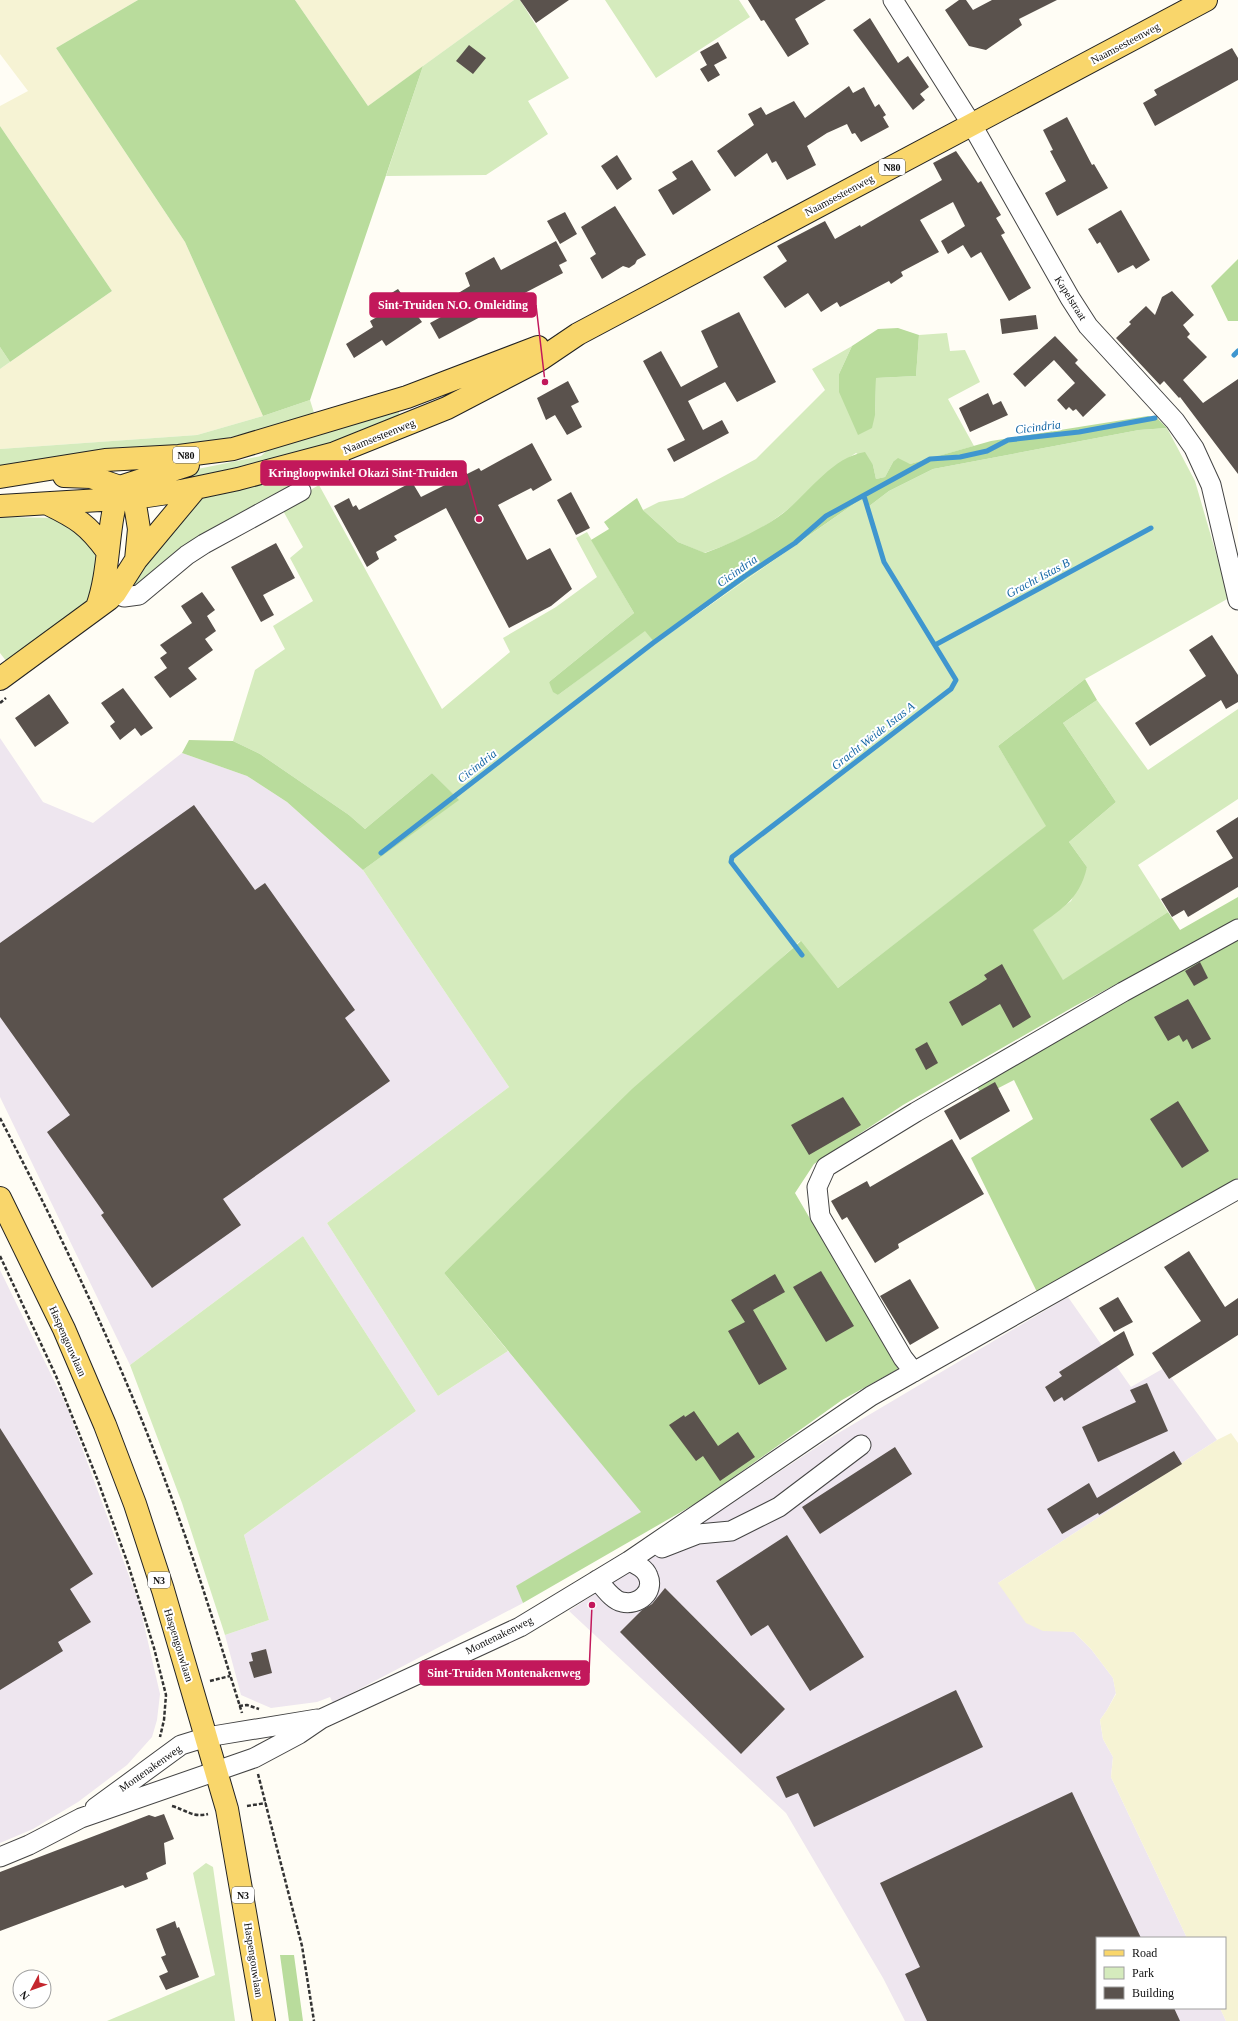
<svg xmlns="http://www.w3.org/2000/svg" width="1238" height="2021" viewBox="0 0 1238 2021" font-family="Georgia,serif">
<style>
.industrial{fill:#eee6ef}
.farmland{fill:#f6f3d4}
.green{fill:#d5ebbd}
.forest{fill:#b9dc9c}
.lines{fill:none;stroke-linecap:round;stroke-linejoin:round}
.stream{stroke:#3f96cf;stroke-width:5}
.building{fill:#5a524d}
.minor-casing{stroke:#444;stroke-width:21}
.major-casing{stroke:#222;stroke-width:24}
.path{stroke:#333;stroke-width:2.5;stroke-dasharray:4 2;stroke-linecap:butt}
.minor{stroke:#fff;stroke-width:19}
.major{stroke:#f9d66b;stroke-width:22}
.labels{text-anchor:middle;dominant-baseline:central;stroke-width:4;stroke-linejoin:round;paint-order:stroke}
.shield{fill:#fff;stroke:#585858;stroke-width:1}
.shield-label{font-size:10px;font-weight:bold;fill:#111}
.street-label{font-size:11px;fill:#111;stroke:#fff}
.water-label{font-size:12px;font-style:italic;fill:#1768a6;stroke:#fff}
.leader{fill:none;stroke:#c2185b;stroke-width:1.5}
.callout-dot{fill:#c2185b;stroke:#fff;stroke-width:1.5}
.callout{fill:#c2185b;stroke:#c2185b;stroke-width:1.5}
.callout-label{font-size:12px;text-anchor:middle;font-weight:bold;fill:#fff}
</style>
<rect width="100%" height="100%" fill="#fffdf5"/>
<!-- industrial -->
<path class="industrial" d="M 0,738 L 43,802 L 93,823 L 182,753 L 247,776 L 287,802 L 363,870 L 509,1087 L 327,1223 L 438,1396 L 508,1351 L 642,1512 L 517,1586 L 523,1603 L 333,1703 L 330,1697 L 317,1702 L 271,1708 L 241,1695 L 225,1635 L 269,1620 L 244,1535 L 416,1411 L 303,1236 L 130,1365 L 0,1097 Z
M 0,1270 L 67,1407 L 139,1603 L 160,1694 L 157,1720 L 152,1737 L 127,1765 L 78,1802 L 33,1829 L 0,1843 Z
M 1068,1297 L 1131,1387 L 1164,1368 L 1217,1440 L 998,1583 L 1061,1631 L 1074,1632 L 1091,1649 L 1113,1678 L 1116,1693 L 1107,1710 L 1100,1720 L 1103,1739 L 1113,1757 L 1111,1777 L 1187,1938 L 1097,1938 L 1097,2008 L 1220,2008 L 1226,2021 L 905,2021 L 883,1978 L 786,1813 L 569,1611 L 835,1435 Z"/>
<!-- farmland -->
<path class="farmland" d="M 0,0 L 138,0 L 56,48 L 185,242 L 263,416 L 197,435 L 0,449 L 0,369 L 112,291 L 0,126 L 0,106 L 28,91 L 0,54 Z
M 295,0 L 514,0 L 368,106 Z
M 1231,1433 L 1238,1443 L 1238,2021 L 1226,2021 L 1220,2008 L 1225,2008 L 1225,1938 L 1187,1938 L 1111,1777 L 1113,1757 L 1103,1739 L 1100,1720 L 1107,1710 L 1116,1694 L 1113,1678 L 1091,1649 L 1074,1632 L 1043,1631 L 1026,1623 L 998,1583 L 1217,1440 Z"/>
<!-- green -->
<path class="green" d="M 514,0 L 520,0 L 569,78 L 528,101 L 548,134 L 486,175 L 386,176 L 423,66 Z
M 605,0 L 739,0 L 750,17 L 656,78 Z
M 947,333 L 950,351 L 965,350 L 980,382 L 948,399 L 974,446 L 910,464 L 893,462 L 885,477 L 876,479 L 873,465 L 856,453 C 827,471 806,497 779,516 C 757,533 730,544 704,553 L 678,542 L 643,510 L 659,502 L 683,498 L 756,459 L 825,390 L 812,369 L 852,346 L 839,374 L 875,415 L 876,378 L 916,376 L 919,335 Z
M 0,347 L 10,362 L 0,369 Z
M 310,400 L 315,416 L 191,447 L 0,468 L 0,449 L 197,435 L 263,416 Z
M 397,407 L 402,421 L 216,480 L 143,485 L 154,478 L 261,456 L 276,442 Z
M 1167,428 L 1195,481 L 1229,598 L 1085,679 L 998,746 L 1047,826 L 838,988 L 800,941 L 444,1273 L 508,1351 L 438,1396 L 327,1223 L 509,1087 L 363,870 L 458,800 L 432,773 L 365,829 L 349,815 L 260,754 L 233,741 L 255,670 L 285,649 L 273,626 L 313,601 L 290,558 L 303,547 L 281,507 L 319,485 L 442,709 L 510,652 L 503,638 L 556,607 L 597,577 L 576,538 L 587,532 L 634,613 L 549,682 L 558,695 L 645,630 L 656,643 L 861,499 L 868,507 L 889,491 L 933,469 L 1139,430 Z
M 322,464 L 327,471 L 198,542 L 137,589 L 129,585 L 200,499 Z
M 0,517 L 60,518 L 90,539 L 101,565 L 87,605 L 7,662 L 0,653 Z
M 1097,700 L 1148,770 L 1238,709 L 1238,799 L 1138,865 L 1168,912 L 1063,981 L 1032,930 L 1071,901 L 1087,867 L 1069,842 L 1116,802 L 1063,723 Z
M 303,1236 L 416,1411 L 244,1535 L 269,1620 L 225,1635 L 182,1503 L 130,1365 Z
M 206,1863 L 213,1867 L 235,2021 L 107,2021 L 215,1975 L 193,1873 Z"/>
<!-- forest -->
<path class="forest" d="M 138,0 L 295,0 L 368,106 L 423,66 L 310,400 L 263,416 L 185,242 L 56,48 Z
M 0,126 L 112,291 L 10,362 L 0,347 Z
M 1238,259 L 1238,321 L 1228,321 L 1211,286 Z
M 898,328 L 919,335 L 916,376 L 876,378 L 875,415 L 872,428 L 858,435 L 839,392 L 839,374 L 852,346 L 878,329 Z
M 1148,416 L 1157,418 L 1167,428 L 1139,430 L 933,469 L 889,491 L 868,507 L 861,499 L 655,643 L 645,631 L 558,695 L 553,692 L 549,682 L 634,613 L 591,540 L 609,529 L 604,522 L 637,498 L 643,510 L 678,542 L 705,553 C 730,544 756,532 778,517 C 807,497 829,458 865,452 L 873,465 L 876,479 L 885,477 L 893,462 L 898,458 L 910,464 L 991,441 Z
M 1085,679 L 1097,700 L 1063,723 L 1116,802 L 1069,842 L 1087,867 C 1079,902 1059,910 1033,930 L 1063,980 L 1168,912 L 1180,930 L 1238,897 L 1238,920 L 1075,1006 L 903,1105 L 814,1164 L 795,1193 L 898,1369 L 842,1400 L 700,1501 L 523,1603 L 516,1586 L 641,1512 L 444,1273 L 632,1089 L 801,941 L 838,988 L 1046,826 L 998,746 Z
M 189,740 L 233,741 L 260,754 L 349,815 L 365,829 L 432,773 L 459,800 L 363,870 L 287,802 L 247,776 L 182,753 Z
M 1238,937 L 1238,1178 L 1038,1294 L 971,1158 L 1033,1119 L 1014,1080 L 983,1096 L 976,1086 Z
M 280,1955 L 294,1955 L 303,2021 L 289,2021 Z"/>
<g class="lines">
<!-- stream -->
<path class="stream" d="M 1234,355 L 1238,351
M 935,645 L 1151,528
M 381,853 L 653,643 L 745,576 L 795,543 L 826,516 L 930,459 L 960,457 L 987,451 L 1008,440 L 1079,432 L 1155,418
M 802,955 L 731,862 L 732,857 L 951,689 L 956,680 L 884,562 L 864,496"/>
</g>
<!-- building -->
<path class="building" d="M 520,0 L 569,0 L 536,23 Z
M 748,0 L 826,0 L 795,19 L 809,44 L 788,57 L 764,20 L 761,21 Z
M 959,0 L 966,0 L 973,10 L 992,0 L 1057,0 L 1019,19 L 1022,25 L 986,50 L 969,46 L 945,10 Z
M 870,18 L 898,63 L 908,56 L 929,87 L 920,94 L 925,100 L 913,110 L 853,30 Z
M 718,42 L 727,58 L 714,65 L 720,75 L 708,82 L 700,69 L 707,65 L 700,52 Z
M 469,45 L 486,58 L 473,74 L 456,61 Z
M 1232,48 L 1238,58 L 1238,80 L 1155,126 L 1143,103 L 1157,95 L 1154,90 Z
M 849,86 L 853,93 L 864,87 L 875,107 L 879,104 L 886,115 L 883,117 L 889,127 L 861,142 L 855,133 L 852,134 L 847,124 L 827,133 L 807,146 L 816,165 L 787,180 L 776,161 L 772,163 L 767,153 L 735,177 L 717,151 L 754,125 L 748,114 L 761,107 L 766,115 L 794,101 L 805,118 Z
M 1067,117 L 1092,165 L 1094,164 L 1108,188 L 1057,216 L 1045,193 L 1066,181 L 1050,151 L 1053,150 L 1043,130 Z
M 956,151 L 978,183 L 981,181 L 1001,215 L 996,218 L 1005,233 L 1001,235 L 1031,288 L 1009,301 L 981,252 L 971,258 L 963,245 L 948,254 L 941,241 L 965,226 L 953,202 L 920,220 L 939,252 L 901,272 L 903,276 L 891,284 L 889,281 L 840,307 L 837,302 L 821,312 L 808,293 L 785,308 L 763,277 L 787,261 L 777,246 L 825,221 L 835,239 L 860,225 L 861,227 L 942,180 L 933,163 Z
M 617,155 L 632,179 L 617,190 L 601,166 Z
M 692,160 L 711,190 L 673,215 L 658,190 L 677,179 L 672,172 Z
M 615,206 L 646,255 L 637,260 L 635,264 L 629,268 L 623,266 L 602,279 L 590,258 L 596,254 L 581,227 Z
M 1121,210 L 1150,260 L 1136,269 L 1133,265 L 1118,273 L 1100,242 L 1097,244 L 1088,229 Z
M 565,212 L 577,234 L 560,244 L 547,221 Z
M 556,241 L 567,261 L 559,265 L 563,273 L 500,306 L 502,309 L 485,317 L 484,315 L 439,339 L 430,323 L 461,306 L 455,295 L 470,286 L 465,273 L 494,257 L 501,270 Z
M 398,289 L 422,322 L 386,346 L 382,340 L 354,358 L 346,344 L 373,327 L 370,321 L 382,314 L 375,303 Z
M 1172,291 L 1194,315 L 1183,325 L 1190,334 L 1187,337 L 1207,357 L 1183,380 L 1203,403 L 1238,379 L 1238,474 L 1180,397 L 1179,398 L 1164,381 L 1160,385 L 1116,338 L 1131,324 L 1129,322 L 1146,306 L 1155,315 L 1162,297 Z
M 739,312 L 776,382 L 737,402 L 725,382 L 688,401 L 703,430 L 722,420 L 729,433 L 674,462 L 667,449 L 685,440 L 643,361 L 661,351 L 681,387 L 718,367 L 701,331 Z
M 1036,315 L 1038,329 L 1002,334 L 1000,319 Z
M 1055,336 L 1078,360 L 1075,363 L 1106,395 L 1083,417 L 1076,409 L 1073,411 L 1069,407 L 1066,410 L 1057,400 L 1075,383 L 1054,360 L 1025,387 L 1013,374 Z
M 568,381 L 579,402 L 571,406 L 582,427 L 567,435 L 555,415 L 546,420 L 537,398 Z
M 988,393 L 993,405 L 1001,401 L 1008,415 L 970,432 L 959,408 Z
M 532,443 L 552,480 L 533,491 L 531,488 L 498,505 L 527,560 L 550,548 L 572,589 L 551,606 L 509,628 L 446,508 L 394,536 L 397,540 L 376,552 L 379,559 L 367,567 L 334,506 L 349,498 L 353,507 L 356,505 L 359,510 L 412,482 L 421,497 L 479,468 L 481,471 Z
M 571,492 L 590,528 L 576,535 L 557,500 Z
M 276,543 L 295,578 L 263,595 L 274,615 L 261,622 L 231,567 Z
M 202,592 L 215,610 L 207,616 L 216,631 L 205,639 L 213,650 L 188,668 L 197,679 L 170,698 L 154,677 L 167,668 L 160,658 L 167,653 L 160,645 L 192,623 L 181,606 Z
M 1212,635 L 1238,675 L 1238,702 L 1226,709 L 1221,700 L 1150,746 L 1135,723 L 1206,676 L 1189,650 Z
M 123,688 L 153,728 L 141,736 L 135,728 L 120,740 L 110,726 L 115,722 L 101,703 Z
M 49,694 L 69,723 L 35,747 L 15,718 Z
M 194,805 L 255,890 L 265,883 L 355,1010 L 345,1018 L 390,1081 L 223,1199 L 241,1225 L 152,1288 L 101,1215 L 104,1213 L 47,1132 L 70,1115 L 0,1017 L 0,943 Z
M 1238,817 L 1238,887 L 1188,917 L 1184,910 L 1172,917 L 1161,899 L 1233,858 L 1216,831 Z
M 1200,962 L 1208,978 L 1194,986 L 1185,971 Z
M 1002,964 L 1031,1017 L 1013,1028 L 1000,1004 L 962,1026 L 949,1002 L 978,985 L 987,979 L 984,975 Z
M 1188,999 L 1211,1039 L 1192,1049 L 1187,1039 L 1183,1042 L 1179,1035 L 1168,1041 L 1154,1017 Z
M 927,1042 L 938,1063 L 926,1070 L 915,1049 Z
M 995,1082 L 1010,1111 L 960,1140 L 944,1111 Z
M 843,1097 L 861,1125 L 809,1155 L 791,1125 Z
M 1178,1101 L 1209,1151 L 1182,1168 L 1150,1119 Z
M 952,1139 L 984,1194 L 898,1244 L 899,1248 L 875,1263 L 847,1217 L 842,1220 L 831,1201 L 867,1181 L 870,1187 Z
M 1189,1251 L 1225,1307 L 1238,1298 L 1238,1335 L 1169,1379 L 1152,1353 L 1201,1321 L 1164,1267 Z
M 821,1271 L 854,1326 L 826,1342 L 793,1287 Z
M 775,1274 L 785,1292 L 753,1310 L 787,1369 L 759,1385 L 728,1331 L 745,1322 L 731,1300 Z
M 910,1279 L 939,1328 L 910,1345 L 880,1296 Z
M 1118,1297 L 1133,1322 L 1114,1332 L 1099,1308 Z
M 1124,1331 L 1134,1355 L 1064,1401 L 1062,1397 L 1054,1402 L 1045,1387 L 1062,1376 L 1059,1372 Z
M 1147,1383 L 1168,1431 L 1098,1462 L 1082,1427 L 1136,1402 L 1130,1390 Z
M 694,1411 L 718,1446 L 738,1432 L 755,1457 L 720,1481 L 703,1456 L 696,1461 L 669,1425 L 684,1415 L 685,1417 Z
M 0,1428 L 93,1574 L 70,1589 L 91,1622 L 58,1642 L 63,1651 L 0,1690 Z
M 895,1447 L 912,1474 L 820,1534 L 802,1507 Z
M 1174,1451 L 1182,1464 L 1099,1515 L 1098,1513 L 1062,1534 L 1047,1509 L 1089,1483 L 1097,1498 Z
M 787,1535 L 864,1657 L 810,1691 L 768,1625 L 751,1636 L 716,1581 Z
M 665,1588 L 785,1709 L 741,1754 L 620,1632 L 642,1610 L 652,1604 Z
M 266,1649 L 272,1673 L 254,1678 L 249,1662 L 253,1661 L 251,1653 Z
M 956,1690 L 983,1747 L 814,1827 L 798,1793 L 786,1798 L 776,1777 Z
M 1072,1792 L 1141,1938 L 1097,1938 L 1097,2008 L 1174,2008 L 1180,2021 L 927,2021 L 905,1974 L 920,1967 L 880,1883 Z
M 164,1814 L 174,1839 L 164,1843 L 166,1864 L 146,1873 L 148,1879 L 125,1888 L 123,1885 L 0,1931 L 0,1872 L 149,1815 L 155,1817 Z
M 175,1921 L 177,1928 L 179,1927 L 199,1977 L 166,1990 L 159,1976 L 168,1972 L 161,1957 L 166,1955 L 156,1929 Z"/>
<g class="lines">
<!-- minor casing -->
<g class="minor-casing">
<path id="minor" d="M 893,0 L 972,125 L 1070,298 L 1088,326 L 1175,421 L 1194,448 L 1211,485 L 1238,600
M 335,453 L 342,468
M 104,587 L 124,597 L 139,595 L 187,555 L 204,544 L 301,491
M 914,1372 L 903,1358 L 820,1216 L 817,1187 L 826,1167 L 916,1112 L 1123,992 L 1238,929
M 662,1548 L 698,1534 L 731,1531 L 779,1507 L 861,1445
M 597,1580 C 604,1587 612,1600 622,1602 C 638,1606 655,1592 648,1576 C 645,1568 636,1564 629,1561
M 95,1808 L 181,1745 L 207,1737 L 317,1719
M 0,1857 L 29,1845 L 81,1818 L 254,1758 L 299,1734 L 321,1719 L 520,1627 L 629,1561 L 871,1396 L 1238,1189"/>
</g>
<!-- major casing -->
<g class="major-casing">
<path id="major" d="M 0,477 L 105,460 L 179,456 L 233,449 L 407,397 L 538,347
M 48,504 C 77,518 88,525 107,551
M 0,506 L 134,498 L 181,491 L 238,479 L 335,453 L 447,408 L 541,359 L 578,334 L 1206,0
M 136,560 L 196,488
M 97,607 C 111,568 106,526 120,487 L 188,465
M 0,679 L 109,599 L 115,593 L 136,560 L 139,529 L 134,498 L 120,487 L 91,477 L 64,476
M 0,1198 L 64,1329 L 105,1425 L 135,1504 L 163,1590 L 227,1809 L 264,2021"/>
</g>
<!-- path -->
<path class="path" d="M 316,483 L 325,477
M 0,703 L 6,698
M 0,1118 C 67,1246 129,1377 177,1513 C 201,1579 221,1646 242,1713
M 0,1256 L 56,1376 L 98,1481 L 128,1564 L 154,1648 L 166,1695 L 164,1720 L 160,1737
M 210,1681 L 230,1676
M 239,1706 L 247,1705 L 259,1709
M 258,1774 L 302,1946 L 314,2021
M 172,1806 C 186,1810 193,1818 208,1814
M 247,1806 L 266,1803"/>
<!-- minor -->
<use href="#minor" class="minor"/>
<!-- major -->
<use href="#major" class="major"/>
</g>
<g class="labels">
<!-- shield labels -->
<g class="shield">
<rect x="879" y="159" width="26" height="16" rx="3"/>
<rect x="173" y="447" width="26" height="16" rx="3"/>
<rect x="148" y="1572" width="22" height="16" rx="3"/>
<rect x="232" y="1887" width="22" height="16" rx="3"/>
</g>
<g class="shield-label">
<text x="892" y="167">N80</text>
<text x="186" y="455">N80</text>
<text x="159" y="1580">N3</text>
<text x="243" y="1895">N3</text>
</g>
<!-- street labels -->
<g class="street-label">
<text transform="translate(1125 43) rotate(-28)">Naamsesteenweg</text>
<text transform="translate(839 195) rotate(-28)">Naamsesteenweg</text>
<text transform="translate(1071 298) rotate(58)">Kapelstraat</text>
<text transform="translate(379 436) rotate(-22)">Naamsesteenweg</text>
<text transform="translate(68 1341) rotate(66)">Haspengouwlaan</text>
<text transform="translate(499 1635) rotate(-26)">Montenakenweg</text>
<text transform="translate(179 1645) rotate(73)">Haspengouwlaan</text>
<text transform="translate(150 1768) rotate(-35)">Montenakenweg</text>
<text transform="translate(254 1960) rotate(81)">Haspengouwlaan</text>
</g>
<!-- water labels -->
<g class="water-label">
<text transform="translate(1038 427) rotate(-7)">Cicindria</text>
<text transform="translate(737 571) rotate(-35)">Cicindria</text>
<text transform="translate(1038 578) rotate(-28)">Gracht Istas B</text>
<text transform="translate(873 736) rotate(-38)">Gracht Weide Istas A</text>
<text transform="translate(477 766) rotate(-38)">Cicindria</text>
</g>
</g>
<!-- callouts -->
<path class="leader" d="M545 382L536 305M479 519L466 473M592 1605L589 1673"/>
<g class="callout-dot">
<circle cx="545" cy="382" r="4"/>
<circle cx="479" cy="519" r="4"/>
<circle cx="592" cy="1605" r="4"/>
</g>
<g class="callout">
<rect x="370" y="293" width="166" height="24" rx="4"/>
<rect x="261" y="461" width="205" height="24" rx="4"/>
<rect x="420" y="1661" width="169" height="24" rx="4"/>
</g>
<g class="callout-label">
<text x="453" y="309">Sint-Truiden N.O. Omleiding</text>
<text x="363" y="477">Kringloopwinkel Okazi Sint-Truiden</text>
<text x="504" y="1677">Sint-Truiden Montenakenweg</text>
</g>
<!-- legend -->
<rect x="1096" y="1937" width="130" height="72" fill="#ffffff" stroke="#a0a0a0"/>
<rect x="1104" y="1950" width="20" height="6" fill="#f9d66b" stroke="#a0a0a0"/>
<text x="1132" y="1957" font-size="12" fill="#111111">Road</text>
<rect x="1104" y="1967" width="20" height="12" fill="#d5ebbd" stroke="#a0a0a0"/>
<text x="1132" y="1977" font-size="12" fill="#111111">Park</text>
<rect x="1104" y="1987" width="20" height="12" fill="#5a524d" stroke="#a0a0a0"/>
<text x="1132" y="1997" font-size="12" fill="#111111">Building</text>
<!-- north arrow -->
<g transform="translate(32 1989) rotate(229)"><circle r="19" fill="#ffffff" stroke="#a0a0a0"/>
<path d="M0-3L7 15L0 10L-7 15Z" fill="#c4262e"/>
<text y="-6" font-size="11" font-weight="bold" text-anchor="middle" fill="#111111">N</text>
</g>
</svg>
